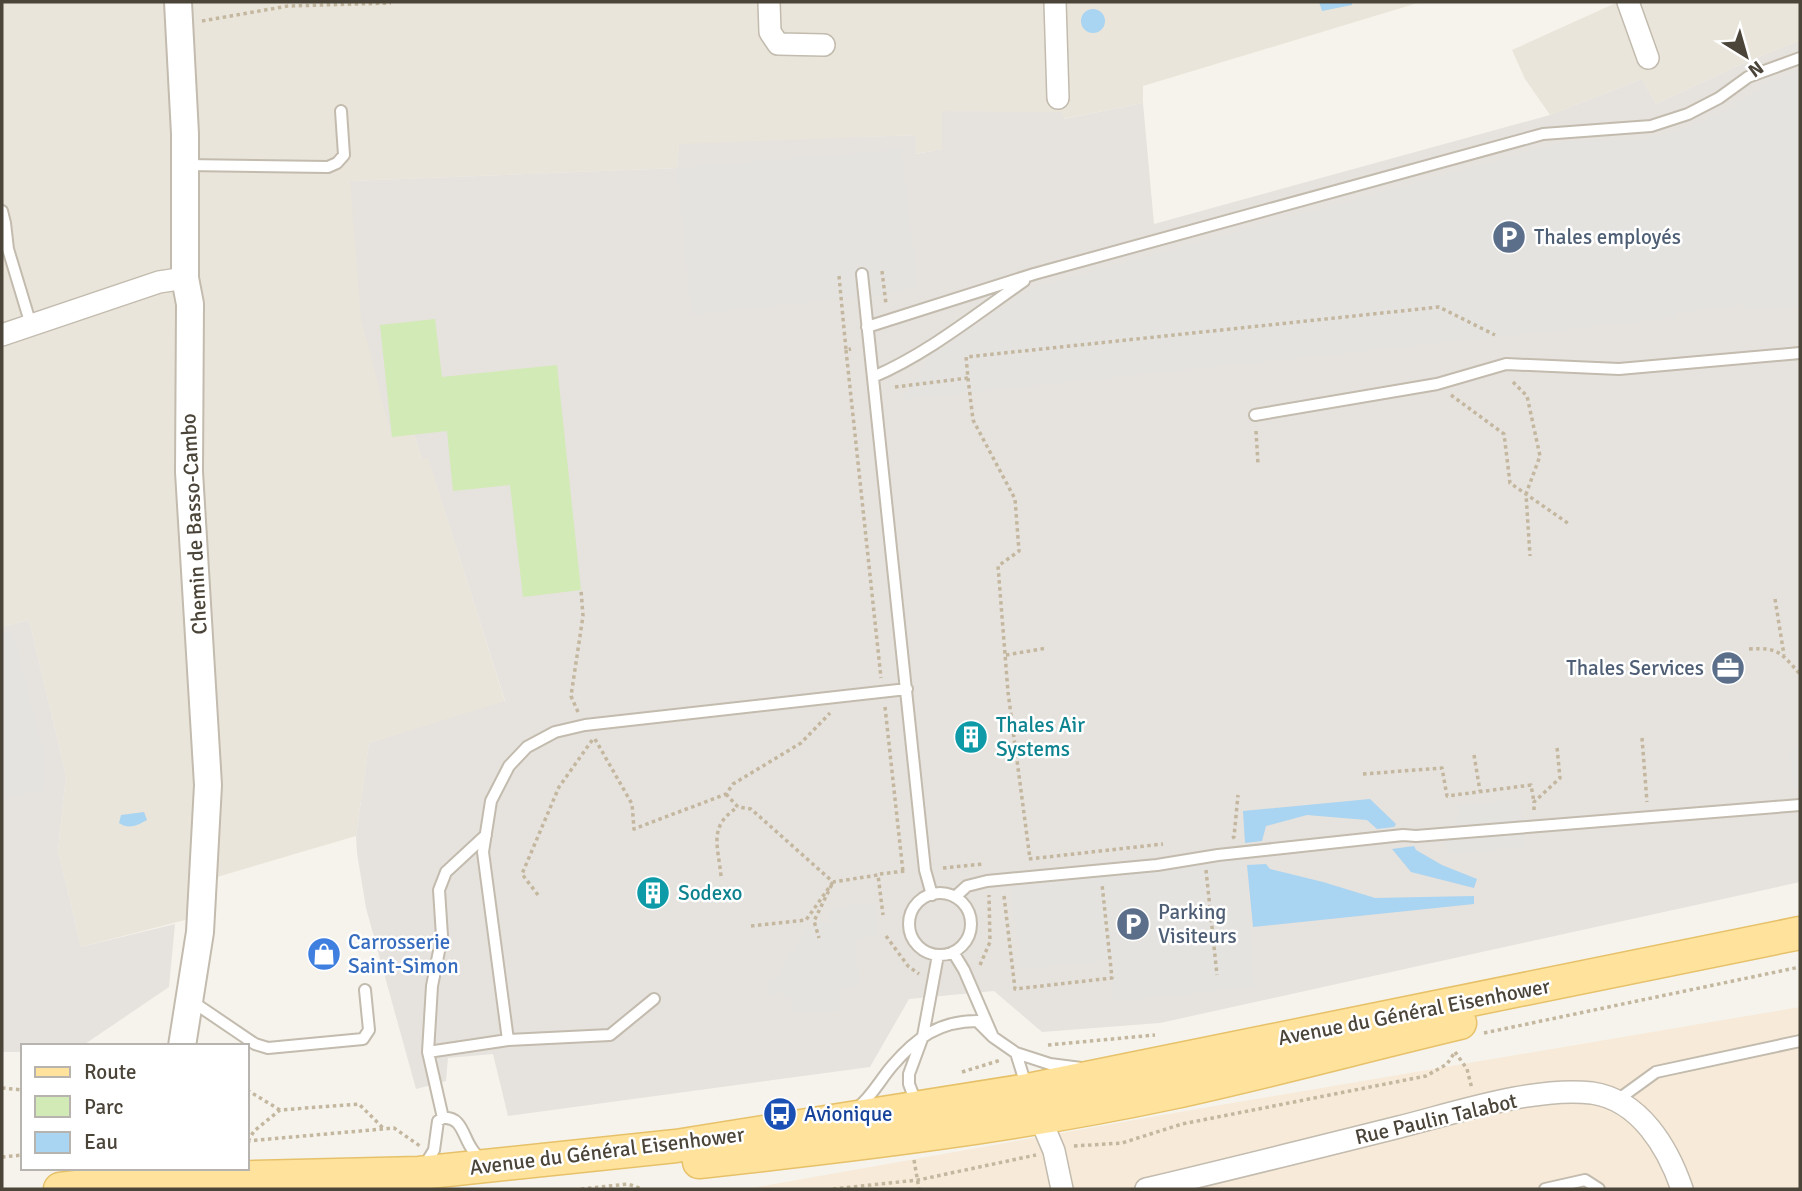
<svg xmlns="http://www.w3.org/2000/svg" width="1802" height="1191" viewBox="0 0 1802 1191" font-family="Signika,sans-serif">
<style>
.residential{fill:#eae5da}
.commercial{fill:#f7ead8}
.industrial{fill:#e6e2dd}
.green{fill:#d2eab5}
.parking{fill:#e5e3e0}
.water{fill:#a9d4f2}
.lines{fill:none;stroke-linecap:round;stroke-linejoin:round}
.service-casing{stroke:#c2bbae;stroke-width:14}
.minor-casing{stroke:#c2bbae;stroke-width:24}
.tertiary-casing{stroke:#c2bbae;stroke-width:30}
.primary-casing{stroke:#e6c16a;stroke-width:35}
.path{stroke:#c4b79f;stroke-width:3.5;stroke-dasharray:3.5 3.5;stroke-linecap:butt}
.service{stroke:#fff;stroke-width:10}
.minor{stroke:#fff;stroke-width:21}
.tertiary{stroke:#fff;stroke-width:26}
.primary{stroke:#ffe39c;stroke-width:32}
.labels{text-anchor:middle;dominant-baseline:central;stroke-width:5;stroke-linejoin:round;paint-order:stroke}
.service-label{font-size:21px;fill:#4e5e75;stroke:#fff;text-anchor:start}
.street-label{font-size:21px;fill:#4b4439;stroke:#fff}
.culture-label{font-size:21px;fill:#0d838f;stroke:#fff;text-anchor:start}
.shop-label{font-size:21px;fill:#366cbe;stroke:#fff;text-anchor:start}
.transit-label{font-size:21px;fill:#164399;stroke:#fff;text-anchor:start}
</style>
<rect width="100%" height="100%" fill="#f6f3ec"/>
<!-- residential -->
<path class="residential" d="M 2,2 L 1421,2 L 1143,86 L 1143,103 L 1063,119 L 1062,113 L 942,111 L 942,149 L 915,154 L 916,135 L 679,145 L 677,168 L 351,181 L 392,436 L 414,434 L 422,459 L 428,457 L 505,702 L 369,743 L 356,836 L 217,877 L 216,912 L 81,947 L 58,850 L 66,775 L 29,620 L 2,627 Z
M 1618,2 L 1800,2 L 1800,40 L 1735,67 L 1656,104 L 1642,79 L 1550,115 L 1525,79 L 1512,50 Z"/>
<!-- commercial -->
<path class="commercial" d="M 1800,1007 L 1800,1189 L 746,1189 L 1197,1109 Z"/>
<!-- industrial -->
<path class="industrial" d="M 1800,40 L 1800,882 L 1160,1023 L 1042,1032 L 994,991 L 909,999 L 870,1067 L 508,1116 L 493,1054 L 448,1058 L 446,1081 L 416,1089 L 366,908 L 357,853 L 356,836 L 369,743 L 505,701 L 428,458 L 422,459 L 414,434 L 392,437 L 361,319 L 350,181 L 677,168 L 679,144 L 916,135 L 916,154 L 942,149 L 942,111 L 1062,112 L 1064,119 L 1143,103 L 1154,224 L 1550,115 L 1642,79 L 1656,104 L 1735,67 Z
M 29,620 L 66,775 L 58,850 L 81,947 L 175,924 L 169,987 L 82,1046 L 23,1046 L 23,1052 L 2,1052 L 2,627 Z"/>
<!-- green -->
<path class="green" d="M 435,319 L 442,377 L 557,365 L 581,590 L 523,597 L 510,485 L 453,491 L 447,431 L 392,437 L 380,325 Z"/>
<!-- parking -->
<path class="parking" d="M 1800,71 L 1800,306 L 1748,311 L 1741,305 L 1677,313 L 1675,318 L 901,400 L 931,355 L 1035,287 L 1556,144 L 1569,141 L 1636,140 L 1664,135 L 1727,111 L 1770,81 Z
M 901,149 L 918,287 L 885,294 L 691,315 L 677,168 Z
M 12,631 L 46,759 L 44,789 L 2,800 L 2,634 Z
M 1800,745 L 1800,788 L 1793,788 L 1789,747 Z
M 1520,799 L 1526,846 L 1448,855 L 1445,839 L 1458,820 L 1457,805 Z
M 1245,858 L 1254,987 L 1113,1002 L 1109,960 L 1021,970 L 1011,887 Z
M 876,902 L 879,935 L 854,939 L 859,985 L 845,987 L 840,993 L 842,1009 L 794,1014 L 792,1000 L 787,999 L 781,993 L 768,995 L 765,980 L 781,977 L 783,965 L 808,927 L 820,922 L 830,923 L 829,908 Z"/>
<!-- water -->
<path class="water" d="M 1319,2 L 1352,2 L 1352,5 L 1322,11 Z
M1081 21a12 12 0 1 1 24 0a12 12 0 1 1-24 0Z
M 1370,799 L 1396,824 L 1394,827 L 1377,829 L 1367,820 L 1307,815 L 1266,826 L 1262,841 L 1245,843 L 1243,811 Z
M 144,812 L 147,820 C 138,825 129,830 119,823 L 121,815 Z
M 1414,846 L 1416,850 L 1442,865 L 1477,879 L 1474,888 L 1411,872 L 1392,849 Z
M 1266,864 L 1270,869 L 1323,882 L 1375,898 L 1474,896 L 1474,904 L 1253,927 L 1247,865 Z"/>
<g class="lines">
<!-- service casing -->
<g class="service-casing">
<path id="service" d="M 186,165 L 328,167 L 337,163 L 344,155 L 341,111
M 2,211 L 5,223 L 8,249 L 31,325
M 862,274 L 925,870 L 932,895
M 867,327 L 1034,274 L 1543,134 L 1651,126 L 1688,114 L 1719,98 L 1748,77 L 1800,58
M 873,377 C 927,354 975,315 1024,281
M 1255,415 L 1437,384 L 1506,364 L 1619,369 L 1800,353
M909 924a31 31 0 1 1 62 0a31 31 0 1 1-62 0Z
M 955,897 L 967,886 L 987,881 L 1157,865 L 1218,855 L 1403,835 L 1416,836 L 1800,805
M 953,952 L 964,970 L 993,1037 L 1016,1053 L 1027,1088
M 654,999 L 610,1035 L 508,1040 L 483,852 L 491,801 L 509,766 L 527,747 L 555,732 L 585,725 L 907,689
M 190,1000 L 255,1044 L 268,1048 L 363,1039 L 369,1030 L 365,990
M 428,1052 L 432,986 L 442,936 L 439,890 L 446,872 L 486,835
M 1016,1053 L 1050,1064 L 1081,1068
M 1616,1101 L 1656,1072 L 1800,1041
M 917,1105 L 909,1084 L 909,1074 L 923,1036 L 938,955
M 856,1109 C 871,1098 880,1080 892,1066 C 916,1038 939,1021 977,1021 L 993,1037
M 443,1118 L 428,1052 L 508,1040
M 443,1118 C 462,1116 463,1137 472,1149 C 475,1154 480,1158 484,1162
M 423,1168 L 434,1150 L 438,1121 L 443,1118
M 1545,1189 L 1585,1180 L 1599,1189"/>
</g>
<!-- minor casing -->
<g class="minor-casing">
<path id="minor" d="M 769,2 L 770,32 L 778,44 L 824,45
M 1055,2 L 1058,98
M 1628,2 L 1648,58
M 2,335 L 159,282 L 185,278
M 1036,1108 L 1054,1151 L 1062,1189
M 1146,1189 C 1231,1169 1315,1148 1399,1127 C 1455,1113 1535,1086 1592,1093 C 1640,1100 1668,1148 1682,1189"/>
</g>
<!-- tertiary casing -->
<g class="tertiary-casing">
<path id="tertiary" d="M 178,2 L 185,134 L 185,278 L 190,304 L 189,472 L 208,785 L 200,932 L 182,1046"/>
</g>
<!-- primary casing -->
<g class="primary-casing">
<path id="primary" d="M 699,1162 C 857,1145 1016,1126 1171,1093 C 1268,1072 1363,1046 1460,1023
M 60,1189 L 136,1180 L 419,1173 L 676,1146 L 1028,1090 L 1800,933"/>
</g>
<!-- path -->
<path class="path" d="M 202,21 L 288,6 L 391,3
M 882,271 L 886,304
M 839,276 L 846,350 L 851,349
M 846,350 L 881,678
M 968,378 L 973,420 L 1015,499 L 1019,551 L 998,566 L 1008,692 L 1030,859
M 1513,382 L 1527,396 L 1540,456 L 1526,494 L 1530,556
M 895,387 L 968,378 L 966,357 L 1439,307 L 1495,335
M 1451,395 L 1504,434 L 1510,483 L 1569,524
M 1256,431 L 1258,464
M 1775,599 L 1784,655
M 1749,649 C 1779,647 1781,653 1800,674
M 1006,655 L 1047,648
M 885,707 L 903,872
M 578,712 L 571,696 L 583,616 L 581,590
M 1642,738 L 1647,802
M 595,739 L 632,804 L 634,829 L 726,794 L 733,784 L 801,743 L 830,713
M 1474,755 L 1480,791
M 1363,774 L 1442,768 L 1447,796 L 1531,785 L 1534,802
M 726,794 L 738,807 L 751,809 L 833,882 L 878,875 L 883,915
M 1534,810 L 1534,802 L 1560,778 L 1557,747
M 1232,838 L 1234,837 L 1238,795
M 1029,859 L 1163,844
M 943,868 L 983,864
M 1206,870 L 1217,975
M 880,874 L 905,871
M 721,876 C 718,845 708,826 738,807
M 538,895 L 522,874 L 559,787 L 593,739
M 1004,896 L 1015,989 L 1112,978 L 1102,884
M 751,926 L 806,920 L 833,882 L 814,921 L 819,938
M 886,936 L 908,966 L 919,974
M 980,965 L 990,942 L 989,895
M 1484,1033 L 1800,967
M 1048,1045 L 1155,1035
M 1455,1052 L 1467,1069 L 1472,1089
M 962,1072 L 1001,1060
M 2,1088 L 23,1090
M 247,1090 L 280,1110
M 247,1141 L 394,1128 L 420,1146
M 248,1141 L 254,1131 L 280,1110 L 359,1104 L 384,1129
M 1074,1146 L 1122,1143 L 1182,1124 L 1426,1076 L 1447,1064 L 1455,1052
M 2,1157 L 23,1155
M 914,1160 L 919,1189
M 581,1189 L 628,1184 L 642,1189
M 833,1189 L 918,1180 L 1036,1155"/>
<!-- service -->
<use href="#service" class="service"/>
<!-- minor -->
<use href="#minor" class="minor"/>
<!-- tertiary -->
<use href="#tertiary" class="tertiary"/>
<!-- primary -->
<use href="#primary" class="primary"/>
</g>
<!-- icons -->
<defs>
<g id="parking-disc" transform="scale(1.75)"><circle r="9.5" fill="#5c6f8a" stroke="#fff"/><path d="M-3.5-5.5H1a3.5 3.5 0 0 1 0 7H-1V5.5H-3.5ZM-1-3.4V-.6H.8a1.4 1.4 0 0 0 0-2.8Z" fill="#fff"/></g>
<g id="office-disc" transform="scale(1.75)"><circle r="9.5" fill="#5c6f8a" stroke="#fff"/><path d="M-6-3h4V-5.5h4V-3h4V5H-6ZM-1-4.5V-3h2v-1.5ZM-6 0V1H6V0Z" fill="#fff"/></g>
<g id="building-disc" transform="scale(1.75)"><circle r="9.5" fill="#0f9aa8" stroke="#fff"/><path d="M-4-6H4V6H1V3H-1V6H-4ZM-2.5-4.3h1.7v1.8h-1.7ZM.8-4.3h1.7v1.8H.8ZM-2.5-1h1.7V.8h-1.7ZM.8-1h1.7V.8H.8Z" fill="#fff"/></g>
<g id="shop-disc" transform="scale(1.75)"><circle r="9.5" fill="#3f7fe0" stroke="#fff"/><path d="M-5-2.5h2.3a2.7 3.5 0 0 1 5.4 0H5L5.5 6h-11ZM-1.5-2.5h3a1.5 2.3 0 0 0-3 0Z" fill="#fff"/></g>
<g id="bus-disc" transform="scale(1.75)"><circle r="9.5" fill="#1a4fb4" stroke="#fff"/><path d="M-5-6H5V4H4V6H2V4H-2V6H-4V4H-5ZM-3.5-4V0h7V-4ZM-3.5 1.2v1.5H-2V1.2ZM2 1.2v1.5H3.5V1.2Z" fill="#fff"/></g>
</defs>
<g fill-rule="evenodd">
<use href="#parking-disc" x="1509" y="237"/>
<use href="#office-disc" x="1728" y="668"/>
<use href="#building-disc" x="971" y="737"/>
<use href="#building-disc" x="653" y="893"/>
<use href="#parking-disc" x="1133" y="924"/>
<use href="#shop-disc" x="324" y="954"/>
<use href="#bus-disc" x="780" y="1114"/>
</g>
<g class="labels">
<!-- service labels -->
<g class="service-label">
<text x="1534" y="237">Thales employés</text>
<text x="1704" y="668" text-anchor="end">Thales Services</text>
<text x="1158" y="912">Parking<tspan x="1158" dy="24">Visiteurs</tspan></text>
</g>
<!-- street labels -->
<g class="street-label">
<text transform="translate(194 524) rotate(-93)">Chemin de Basso-Cambo</text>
<text transform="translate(1414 1012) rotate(-11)">Avenue du Général Eisenhower</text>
<text transform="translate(1436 1119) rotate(-13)">Rue Paulin Talabot</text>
<text transform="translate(607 1151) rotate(-7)">Avenue du Général Eisenhower</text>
</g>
<!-- culture labels -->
<g class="culture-label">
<text x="996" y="725">Thales Air<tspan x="996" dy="24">Systems</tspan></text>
<text x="678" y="893">Sodexo</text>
</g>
<!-- shop labels -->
<g class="shop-label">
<text x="348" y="942">Carrosserie<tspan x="348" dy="24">Saint-Simon</tspan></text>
</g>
<!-- transit labels -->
<g class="transit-label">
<text x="804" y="1114">Avionique</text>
</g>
</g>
<!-- border -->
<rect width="1802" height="1191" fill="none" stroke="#4b4439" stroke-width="7"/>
<!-- legend -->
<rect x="21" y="1044" width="228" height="126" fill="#ffffff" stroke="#b7b4b0" stroke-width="2"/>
<rect x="35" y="1067" width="35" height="10" fill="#ffe39c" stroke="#b7b4b0" stroke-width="2"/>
<text x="84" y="1079" font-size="21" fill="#4b4439">Route</text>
<rect x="35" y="1096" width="35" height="21" fill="#d2eab5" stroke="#b7b4b0" stroke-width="2"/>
<text x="84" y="1114" font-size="21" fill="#4b4439">Parc</text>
<rect x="35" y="1132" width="35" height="21" fill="#a9d4f2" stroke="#b7b4b0" stroke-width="2"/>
<text x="84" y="1149" font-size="21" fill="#4b4439">Eau</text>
<!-- north arrow -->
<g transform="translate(1746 56) rotate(143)" stroke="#ffffff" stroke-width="5" paint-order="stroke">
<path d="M0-5L12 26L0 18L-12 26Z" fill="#4b4439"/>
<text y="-10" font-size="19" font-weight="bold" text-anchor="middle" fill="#4b4439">N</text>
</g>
</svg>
